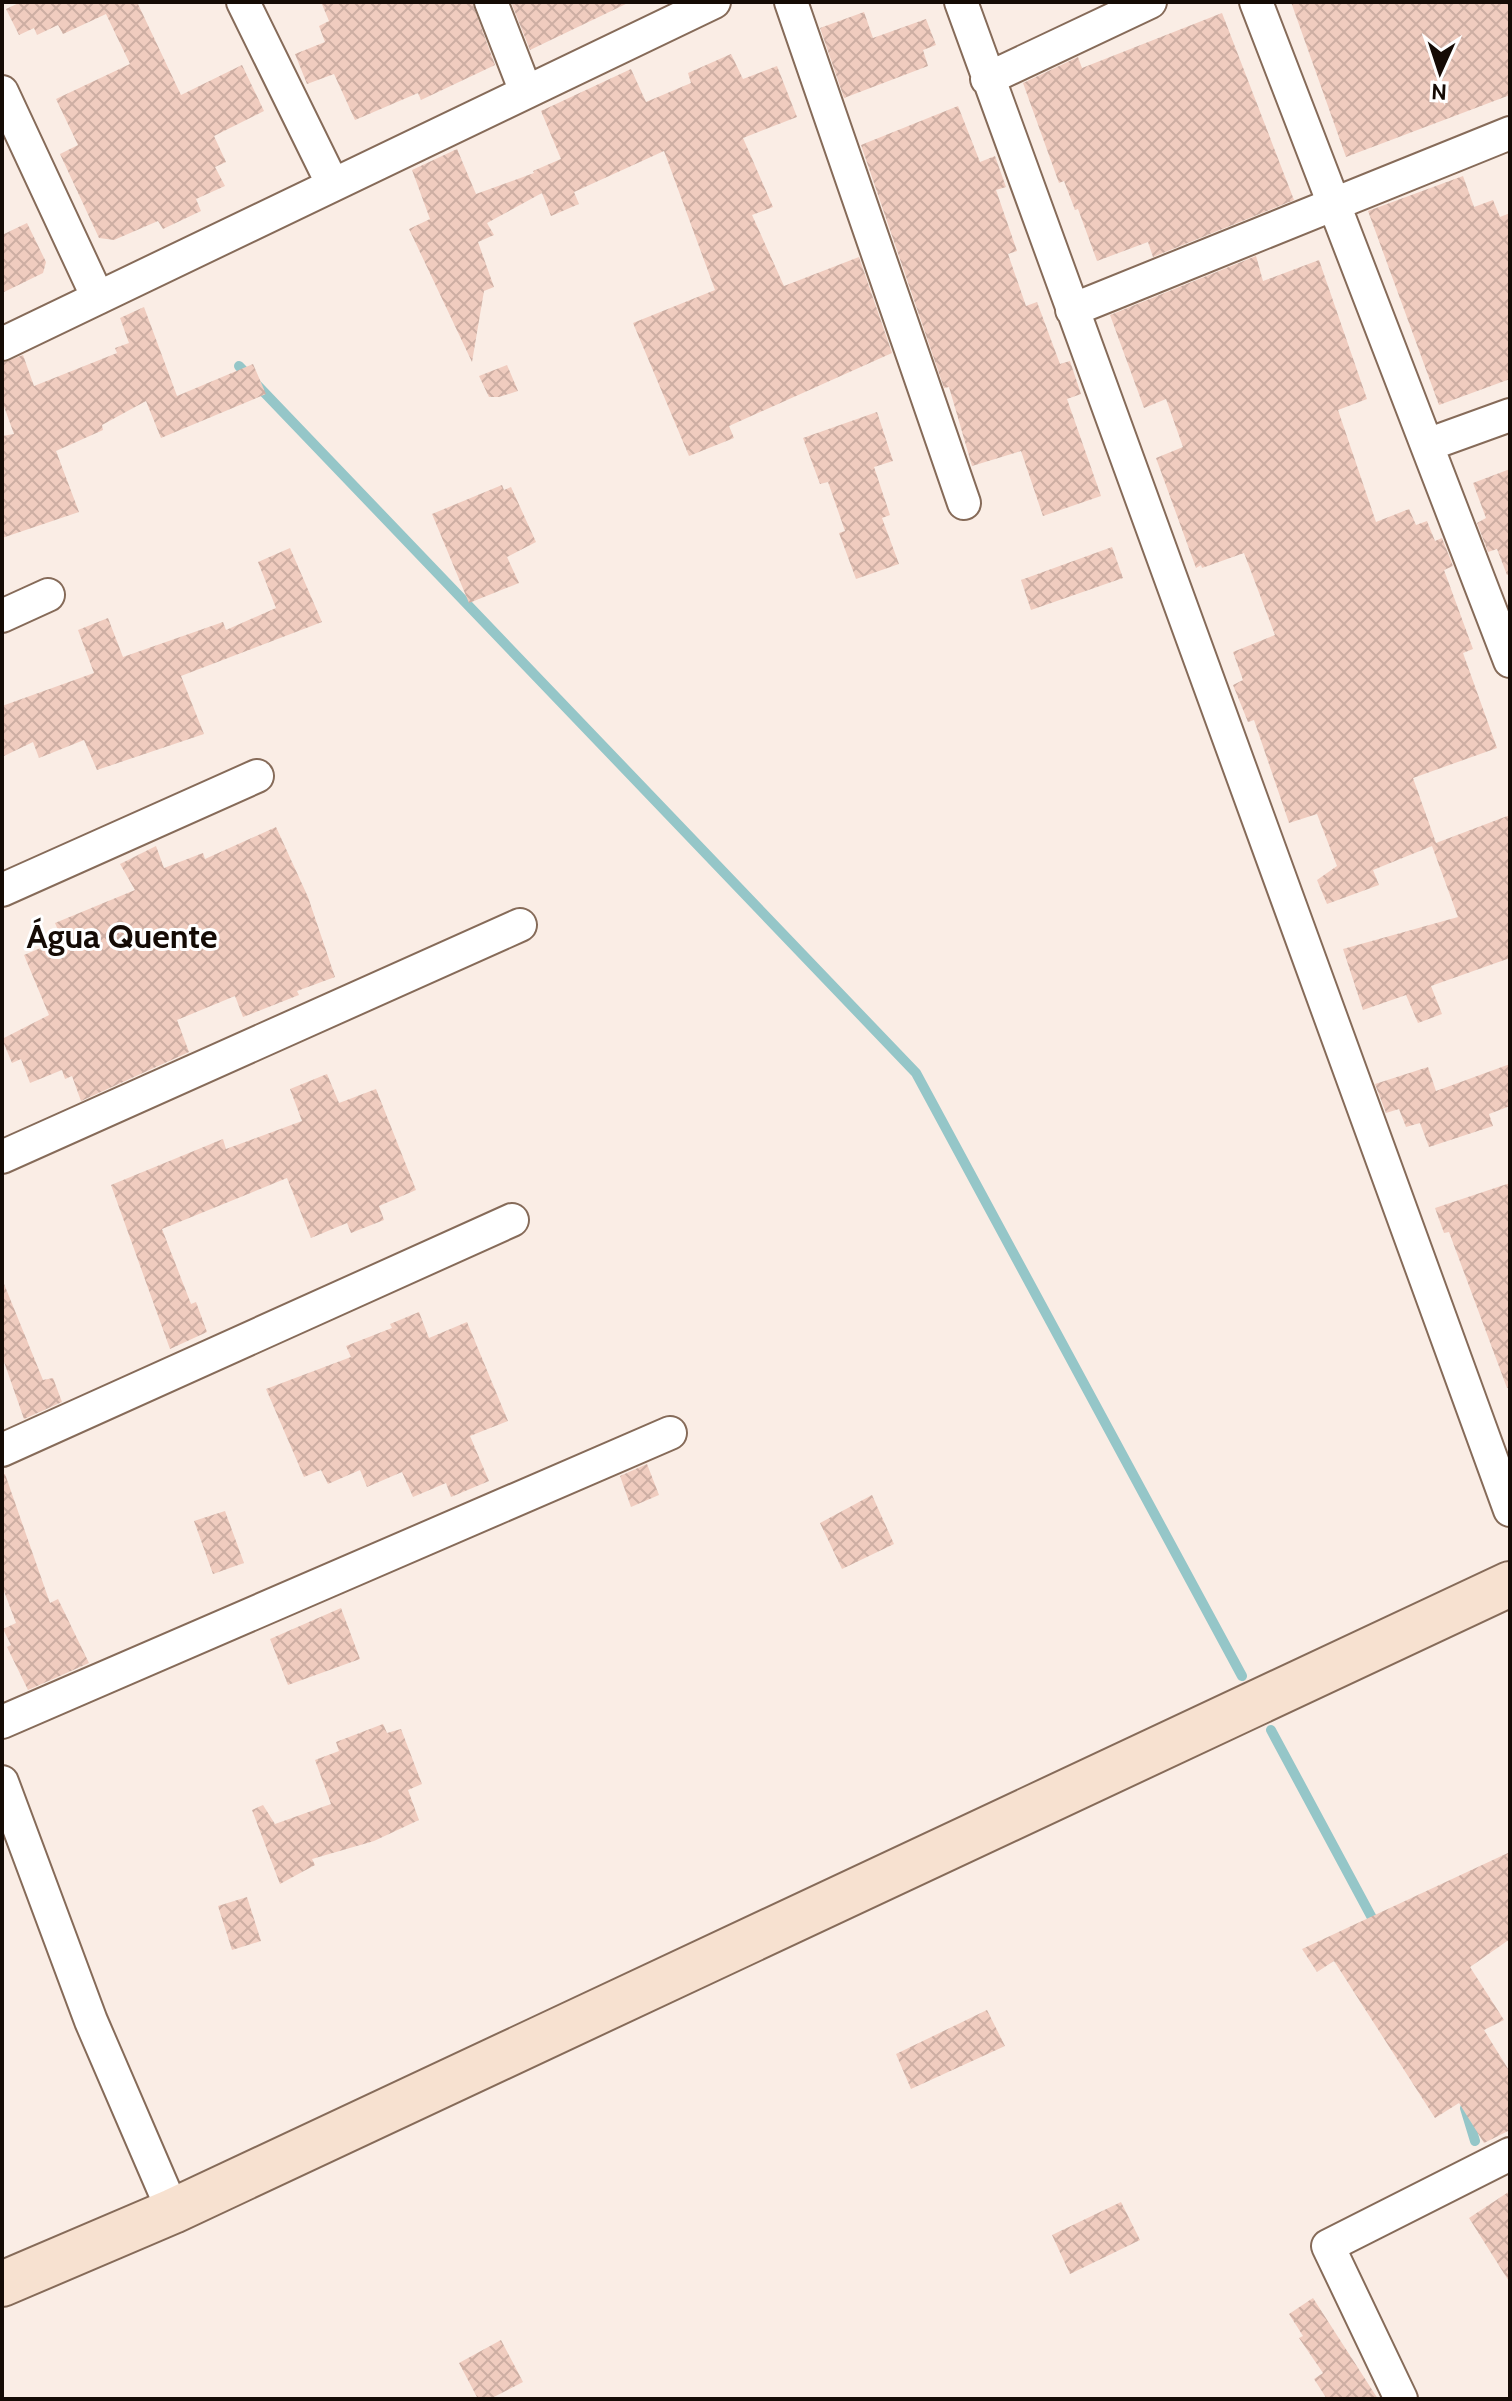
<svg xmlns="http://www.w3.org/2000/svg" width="1512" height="2401" viewBox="0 0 1512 2401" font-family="Cabin,sans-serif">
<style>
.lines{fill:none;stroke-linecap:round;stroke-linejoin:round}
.stream{stroke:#95c6c8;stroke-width:10}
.building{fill:url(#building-cross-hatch)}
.minor-casing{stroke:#866b59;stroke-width:36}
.secondary-casing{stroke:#866b59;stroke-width:48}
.minor{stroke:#fff;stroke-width:32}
.secondary{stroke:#f7e1d0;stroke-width:44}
.labels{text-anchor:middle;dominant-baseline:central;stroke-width:6;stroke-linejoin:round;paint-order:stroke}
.district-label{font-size:34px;font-weight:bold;fill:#150b05;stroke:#fff}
</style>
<defs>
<pattern id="building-cross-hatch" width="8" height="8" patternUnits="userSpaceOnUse" patternTransform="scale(2)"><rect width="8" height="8" fill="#f0ccbf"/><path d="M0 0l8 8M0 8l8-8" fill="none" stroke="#cdaea3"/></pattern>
</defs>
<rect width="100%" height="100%" fill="#faede5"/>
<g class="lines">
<!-- stream -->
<path class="stream" d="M 239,366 L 916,1073 L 1242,1676
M 1271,1730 L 1378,1929
M 1465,2108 L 1475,2141"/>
</g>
<!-- building -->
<path class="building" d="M 21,2 L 137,2 L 181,95 L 242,65 L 264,111 L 214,136 L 226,162 L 215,167 L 225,186 L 196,199 L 201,211 L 163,229 L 158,221 L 114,240 L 99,238 L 60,154 L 78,145 L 56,99 L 130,64 L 106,14 L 63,34 L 58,25 L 37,35 L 34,28 L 19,35 L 6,9 Z
M 321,2 L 472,2 L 495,65 L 421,100 L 418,93 L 355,120 L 334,74 L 307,84 L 295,54 L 325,42 L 319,26 L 329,21 Z
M 511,2 L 630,2 L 530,50 Z
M 1291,2 L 1510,2 L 1510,95 L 1346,157 Z
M 864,12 L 873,38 L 926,19 L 936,45 L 923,50 L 928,66 L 844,98 L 820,28 Z
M 1222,13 L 1294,200 L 1153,257 L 1148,242 L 1097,261 L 1078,209 L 1075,210 L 1064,181 L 1059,183 L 1023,83 L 1078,57 L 1082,68 Z
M 731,54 L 743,79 L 777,66 L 797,117 L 743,138 L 773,207 L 752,215 L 784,286 L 859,257 L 892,353 L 729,426 L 734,438 L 689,456 L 633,323 L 715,290 L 664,151 L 574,192 L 579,204 L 551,216 L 542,193 L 487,223 L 494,235 L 478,242 L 494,287 L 484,291 L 472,362 L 409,229 L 430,219 L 412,170 L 457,149 L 476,194 L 534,173 L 533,171 L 561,159 L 541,111 L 631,69 L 646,102 L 691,83 L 688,73 Z
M 958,106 L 980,162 L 995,156 L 1006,187 L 996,190 L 1017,251 L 1008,254 L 1026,306 L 1037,302 L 1060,364 L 1070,361 L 1081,394 L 1067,399 L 1101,496 L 1043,516 L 1021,451 L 972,466 L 949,387 L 944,388 L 861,145 Z
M 1463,176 L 1474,207 L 1493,200 L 1500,217 L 1510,213 L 1510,379 L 1439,405 L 1368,211 Z
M 27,223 L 46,262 L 43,273 L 2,293 L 2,235 Z
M 1256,256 L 1263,281 L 1319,260 L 1367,399 L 1338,410 L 1376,522 L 1409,509 L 1416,525 L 1427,521 L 1435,541 L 1442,538 L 1453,566 L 1444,570 L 1473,649 L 1463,653 L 1497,748 L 1413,778 L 1436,843 L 1510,815 L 1510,958 L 1431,986 L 1442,1014 L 1418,1023 L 1406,995 L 1363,1010 L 1343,949 L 1458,917 L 1432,846 L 1373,870 L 1379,885 L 1327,904 L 1317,880 L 1337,866 L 1317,814 L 1289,823 L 1254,720 L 1248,722 L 1233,685 L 1243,680 L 1233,652 L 1275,635 L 1244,553 L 1202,568 L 1201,565 L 1196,568 L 1156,458 L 1183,447 L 1166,399 L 1144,408 L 1110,315 Z
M 144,307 L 177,396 L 253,364 L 266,394 L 161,438 L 146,401 L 102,425 L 103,430 L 56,451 L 79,512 L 2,538 L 2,436 L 14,434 L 2,401 L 2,363 L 23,355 L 34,386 L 117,353 L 115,348 L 129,343 L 120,318 Z
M 507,365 L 518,391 L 499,397 L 489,397 L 479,376 Z
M 877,412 L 893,461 L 874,467 L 890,515 L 882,518 L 899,564 L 856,579 L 839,533 L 845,531 L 828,482 L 820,484 L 803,438 Z
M 1510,469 L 1510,575 L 1507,575 L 1497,549 L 1488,552 L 1477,523 L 1486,518 L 1473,483 Z
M 502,485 L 504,490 L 511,487 L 536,542 L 507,557 L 519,583 L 469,603 L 432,514 Z
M 1112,547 L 1123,578 L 1031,610 L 1021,580 Z
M 290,548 L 322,622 L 181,676 L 204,734 L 97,770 L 84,740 L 39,758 L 33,742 L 2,757 L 2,706 L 94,673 L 78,630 L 108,618 L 123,657 L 223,622 L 226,630 L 276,608 L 258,562 Z
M 276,827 L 308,897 L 335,977 L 297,991 L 299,995 L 243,1017 L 235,996 L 177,1020 L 189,1052 L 81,1101 L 72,1076 L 65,1079 L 62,1070 L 30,1083 L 21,1059 L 12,1063 L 2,1039 L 49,1015 L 24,955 L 62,939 L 55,923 L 135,890 L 120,864 L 156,846 L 164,868 L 203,853 L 205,859 Z
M 1510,1064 L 1510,1106 L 1489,1114 L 1493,1126 L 1429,1147 L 1420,1123 L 1406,1127 L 1399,1109 L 1386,1113 L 1375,1084 L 1428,1067 L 1436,1091 Z
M 327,1074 L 339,1103 L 376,1089 L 416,1190 L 379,1206 L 384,1220 L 351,1233 L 347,1223 L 311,1238 L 287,1178 L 162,1229 L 191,1304 L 196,1302 L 207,1332 L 170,1349 L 111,1185 L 223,1139 L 226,1149 L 302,1121 L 290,1089 Z
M 1510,1183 L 1510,1387 L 1507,1388 L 1449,1232 L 1444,1233 L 1435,1208 Z
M 2,1279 L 43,1380 L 53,1378 L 62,1402 L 24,1419 L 2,1356 Z
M 419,1312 L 429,1338 L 467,1322 L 508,1421 L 470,1436 L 489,1481 L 451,1497 L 446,1483 L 413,1497 L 402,1472 L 367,1487 L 360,1470 L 328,1484 L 321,1470 L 304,1477 L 266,1389 L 351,1357 L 346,1346 L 392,1328 L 390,1324 Z
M 647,1464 L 659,1495 L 631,1507 L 620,1476 Z
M 2,1474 L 5,1474 L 50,1603 L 58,1599 L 89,1663 L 28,1690 L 7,1647 L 11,1645 L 3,1629 L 16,1623 L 2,1586 Z
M 872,1495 L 894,1544 L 842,1569 L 820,1523 Z
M 225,1511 L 244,1563 L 213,1574 L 194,1521 Z
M 341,1608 L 360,1659 L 288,1685 L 270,1639 Z
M 383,1724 L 387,1733 L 401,1729 L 422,1784 L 408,1790 L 419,1820 L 374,1841 L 312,1859 L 315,1865 L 280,1884 L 252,1810 L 263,1805 L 275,1824 L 331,1804 L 315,1760 L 339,1751 L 336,1742 Z
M 1510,1852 L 1510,1939 L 1470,1967 L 1504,2020 L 1484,2030 L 1510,2072 L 1510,2130 L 1484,2143 L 1459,2103 L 1435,2118 L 1334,1961 L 1317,1972 L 1302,1949 Z
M 247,1897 L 261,1941 L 232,1950 L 218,1906 Z
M 987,2010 L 1005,2046 L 911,2089 L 896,2054 Z
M 1510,2191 L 1510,2283 L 1469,2218 Z
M 1121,2202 L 1140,2240 L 1070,2274 L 1052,2235 Z
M 1313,2298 L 1378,2399 L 1327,2399 L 1314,2379 L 1323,2373 L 1299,2338 L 1303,2336 L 1289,2314 Z
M 501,2340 L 523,2382 L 490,2399 L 478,2399 L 459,2363 Z"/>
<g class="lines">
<!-- minor casing -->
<g class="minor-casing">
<path id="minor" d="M 243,2 L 333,185
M 491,2 L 526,92
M 791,2 L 964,503
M 961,2 L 1510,1510
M 1256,2 L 1510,661
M 987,79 L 1150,2
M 2,92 L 98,298
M 1072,310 L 1510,133
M 2,344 L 714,2
M 1427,445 L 1510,415
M 2,616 L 48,595
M 2,890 L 257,776
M 2,1157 L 520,925
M 2,1450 L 512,1220
M 2,1722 L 670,1433
M 2,1782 L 91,2021 L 173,2211
M 1401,2399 L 1328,2246 L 1510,2154"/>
</g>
<!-- secondary casing -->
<g class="secondary-casing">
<path id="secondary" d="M 2,2284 L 173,2211 L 1510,1584"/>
</g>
<!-- minor -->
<use href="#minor" class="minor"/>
<!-- secondary -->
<use href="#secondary" class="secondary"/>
</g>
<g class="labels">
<!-- district labels -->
<g class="district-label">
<text x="122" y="936">Água Quente</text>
</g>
</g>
<!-- border -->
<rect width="1512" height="2401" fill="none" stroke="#150b05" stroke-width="8"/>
<!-- north arrow -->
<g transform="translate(1440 72) rotate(183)" stroke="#ffffff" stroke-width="6" paint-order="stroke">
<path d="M0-6L14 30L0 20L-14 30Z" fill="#150b05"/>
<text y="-12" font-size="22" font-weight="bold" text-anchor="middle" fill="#150b05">N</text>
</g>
</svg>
